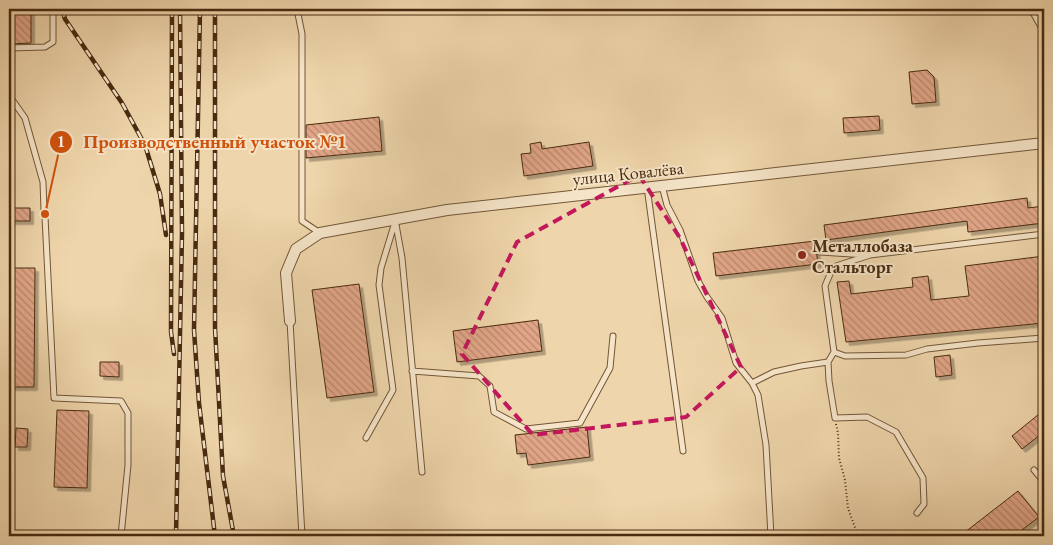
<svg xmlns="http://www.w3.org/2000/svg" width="1053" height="545" viewBox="0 0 1053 545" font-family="'EB Garamond',serif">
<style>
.building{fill:url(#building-back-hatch);stroke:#482b10;filter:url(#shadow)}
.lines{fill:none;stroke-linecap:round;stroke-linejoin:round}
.lane-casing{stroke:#725637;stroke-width:7}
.street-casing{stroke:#725637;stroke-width:12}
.path{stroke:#482b10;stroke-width:2;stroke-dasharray:1 2.5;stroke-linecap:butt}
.lane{stroke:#f5e4c8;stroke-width:5}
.street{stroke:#f5e4c8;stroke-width:10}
.rail-casing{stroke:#482b10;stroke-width:4.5}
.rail{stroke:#f5e4c8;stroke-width:2.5;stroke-dasharray:8;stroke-linecap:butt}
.marked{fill:none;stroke:#c2185b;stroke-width:4;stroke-dasharray:10 6;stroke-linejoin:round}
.poi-dot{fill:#8f2418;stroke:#f5e4c8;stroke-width:2}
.labels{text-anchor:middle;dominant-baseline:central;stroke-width:4;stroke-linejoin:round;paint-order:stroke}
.street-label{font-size:18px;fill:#482b10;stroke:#f5e4c8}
.poi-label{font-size:18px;font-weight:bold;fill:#482b10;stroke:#f5e4c8;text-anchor:start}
.leader{fill:none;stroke:#d0520d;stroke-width:2}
.callout-dot{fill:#d0520d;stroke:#f5e4c8;stroke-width:2}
.mark-label{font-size:15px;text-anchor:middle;font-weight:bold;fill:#fff}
.callout-label{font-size:19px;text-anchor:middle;font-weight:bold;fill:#d0520d;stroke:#f5e4c8;stroke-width:4;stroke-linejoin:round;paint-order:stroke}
</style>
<defs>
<pattern id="building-back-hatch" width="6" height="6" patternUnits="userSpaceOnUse" patternTransform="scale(1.25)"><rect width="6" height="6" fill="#e1a587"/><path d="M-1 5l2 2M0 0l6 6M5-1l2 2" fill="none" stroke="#b8876d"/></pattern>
<filter id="shadow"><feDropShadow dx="3.5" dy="3.5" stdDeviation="0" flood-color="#0004"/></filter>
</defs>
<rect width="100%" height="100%" fill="#efd5ab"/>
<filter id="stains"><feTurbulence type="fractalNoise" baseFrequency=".004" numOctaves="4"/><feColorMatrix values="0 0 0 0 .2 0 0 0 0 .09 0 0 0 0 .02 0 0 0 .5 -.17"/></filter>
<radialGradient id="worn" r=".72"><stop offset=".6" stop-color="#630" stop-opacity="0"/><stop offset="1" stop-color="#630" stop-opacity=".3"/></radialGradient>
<!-- building -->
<path class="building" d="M 9,9 L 31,9 L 31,43 L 9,44 Z
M 927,70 L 934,77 L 936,102 L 912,104 L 909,72 Z
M 879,116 L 880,130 L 844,133 L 843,118 Z
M 379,117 L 382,151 L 306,158 L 306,125 Z
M 541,142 L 542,149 L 589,142 L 593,166 L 524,176 L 521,154 L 531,153 L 530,144 Z
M 1027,198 L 1028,208 L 1044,206 L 1044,223 L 968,232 L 967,221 L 826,240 L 824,225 Z
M 10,208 L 30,208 L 30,221 L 11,221 L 11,218 L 9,218 L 9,211 L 10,211 Z
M 815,241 L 818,264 L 716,276 L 713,253 Z
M 1044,256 L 1044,323 L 846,342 L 837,282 L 849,281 L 851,294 L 913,287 L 912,278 L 928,276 L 931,300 L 969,296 L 965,266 Z
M 11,268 L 35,268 L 34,387 L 10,387 Z
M 359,284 L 374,392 L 327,398 L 312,290 Z
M 538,320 L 542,351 L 457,362 L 453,331 Z
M 950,355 L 952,375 L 936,377 L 934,357 Z
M 100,362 L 119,362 L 119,377 L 100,376 Z
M 57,410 L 89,411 L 87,488 L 54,487 Z
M 1044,410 L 1044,432 L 1022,449 L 1012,436 Z
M 587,427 L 590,457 L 528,465 L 526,453 L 517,454 L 515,435 Z
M 16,428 L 28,429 L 27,447 L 15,447 Z
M 1018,491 L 1039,517 L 1014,536 L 960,536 Z"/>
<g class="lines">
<!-- lane casing -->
<g class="lane-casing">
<path id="lane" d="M 297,9 L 302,34 L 302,221 L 320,233
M 1031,9 L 1044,32
M 9,48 L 45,47 L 53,42 L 53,9
M 9,100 L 13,101 L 25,118 L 43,182 L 44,211
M 662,186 L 667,205 L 680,230 L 698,281 L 707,297 L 722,318 L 736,363 L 752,383 L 758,395 L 766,445 L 771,536
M 647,187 L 683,451
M 45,217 L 54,398 L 121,401 L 128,413 L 128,465 L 121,536
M 395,219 L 402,258 L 422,472
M 820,252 L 867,255
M 290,321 L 302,536
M 834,352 L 845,356 L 906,355 L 927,349 L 978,343 L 1044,338
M 828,362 L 829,381 L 835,418 L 867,417 L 896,432 L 923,478 L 924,504 L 917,513
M 412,371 L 479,376 L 490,386 L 494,412 L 526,429 L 580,423 L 610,368 L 613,336
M 752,383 L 774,372 L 801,366 L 828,362 L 834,352 L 825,286 L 833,267 L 870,255 L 1044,234
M 366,438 L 393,390 L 379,285 L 381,268 L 395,222
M 1034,470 L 1044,482"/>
</g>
<!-- street casing -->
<g class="street-casing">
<path id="street" d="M 290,321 L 286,273 L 296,249 L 320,233 L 447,210 L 1044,143"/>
</g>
<!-- path -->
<path class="path" d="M 836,424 L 838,433 L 839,458 L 845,480 L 848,508 L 858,536"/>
<!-- lane -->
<use href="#lane" class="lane"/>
<!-- street -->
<use href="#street" class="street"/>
<!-- rail casing -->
<g class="rail-casing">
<path id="rail" d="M 62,9 L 65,19 L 122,103 L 145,145 L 160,194 L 166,235
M 172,9 L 171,332 L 174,354
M 200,9 L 194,330 L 199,403 L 215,536
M 215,9 L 215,328 L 223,476 L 234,536
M 176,536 L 182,234 L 180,9"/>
</g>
<!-- rail -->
<use href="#rail" class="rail"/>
</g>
<!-- marked area -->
<path class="marked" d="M 639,175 L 680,238 L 741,367 L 686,417 L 533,435 L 462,354 L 517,242 Z"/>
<!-- markers -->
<circle class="poi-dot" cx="802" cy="255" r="5"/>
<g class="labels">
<!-- street labels -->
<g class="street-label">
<text transform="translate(628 173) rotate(-6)">улица Ковалёва</text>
</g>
<!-- poi labels -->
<g class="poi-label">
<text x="812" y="245">Металлобаза<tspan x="812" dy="21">Стальторг</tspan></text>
</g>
</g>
<!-- callouts -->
<path class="leader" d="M45 214L61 142"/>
<g class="callout-dot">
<circle cx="45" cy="214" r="5"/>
<circle cx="61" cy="142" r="12"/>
</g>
<g class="mark-label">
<text x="61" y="147">1</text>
</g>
<g class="callout-label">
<text x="215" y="148">Производственный участок №1</text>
</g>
<!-- margin -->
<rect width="1053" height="545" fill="none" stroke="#efd5ab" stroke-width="30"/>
<rect x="10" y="10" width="1033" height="525" fill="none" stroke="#482b10" stroke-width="2.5"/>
<rect x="15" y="15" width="1023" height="515" fill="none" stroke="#482b10"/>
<rect width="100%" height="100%" filter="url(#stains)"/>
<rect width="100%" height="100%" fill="url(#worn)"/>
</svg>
